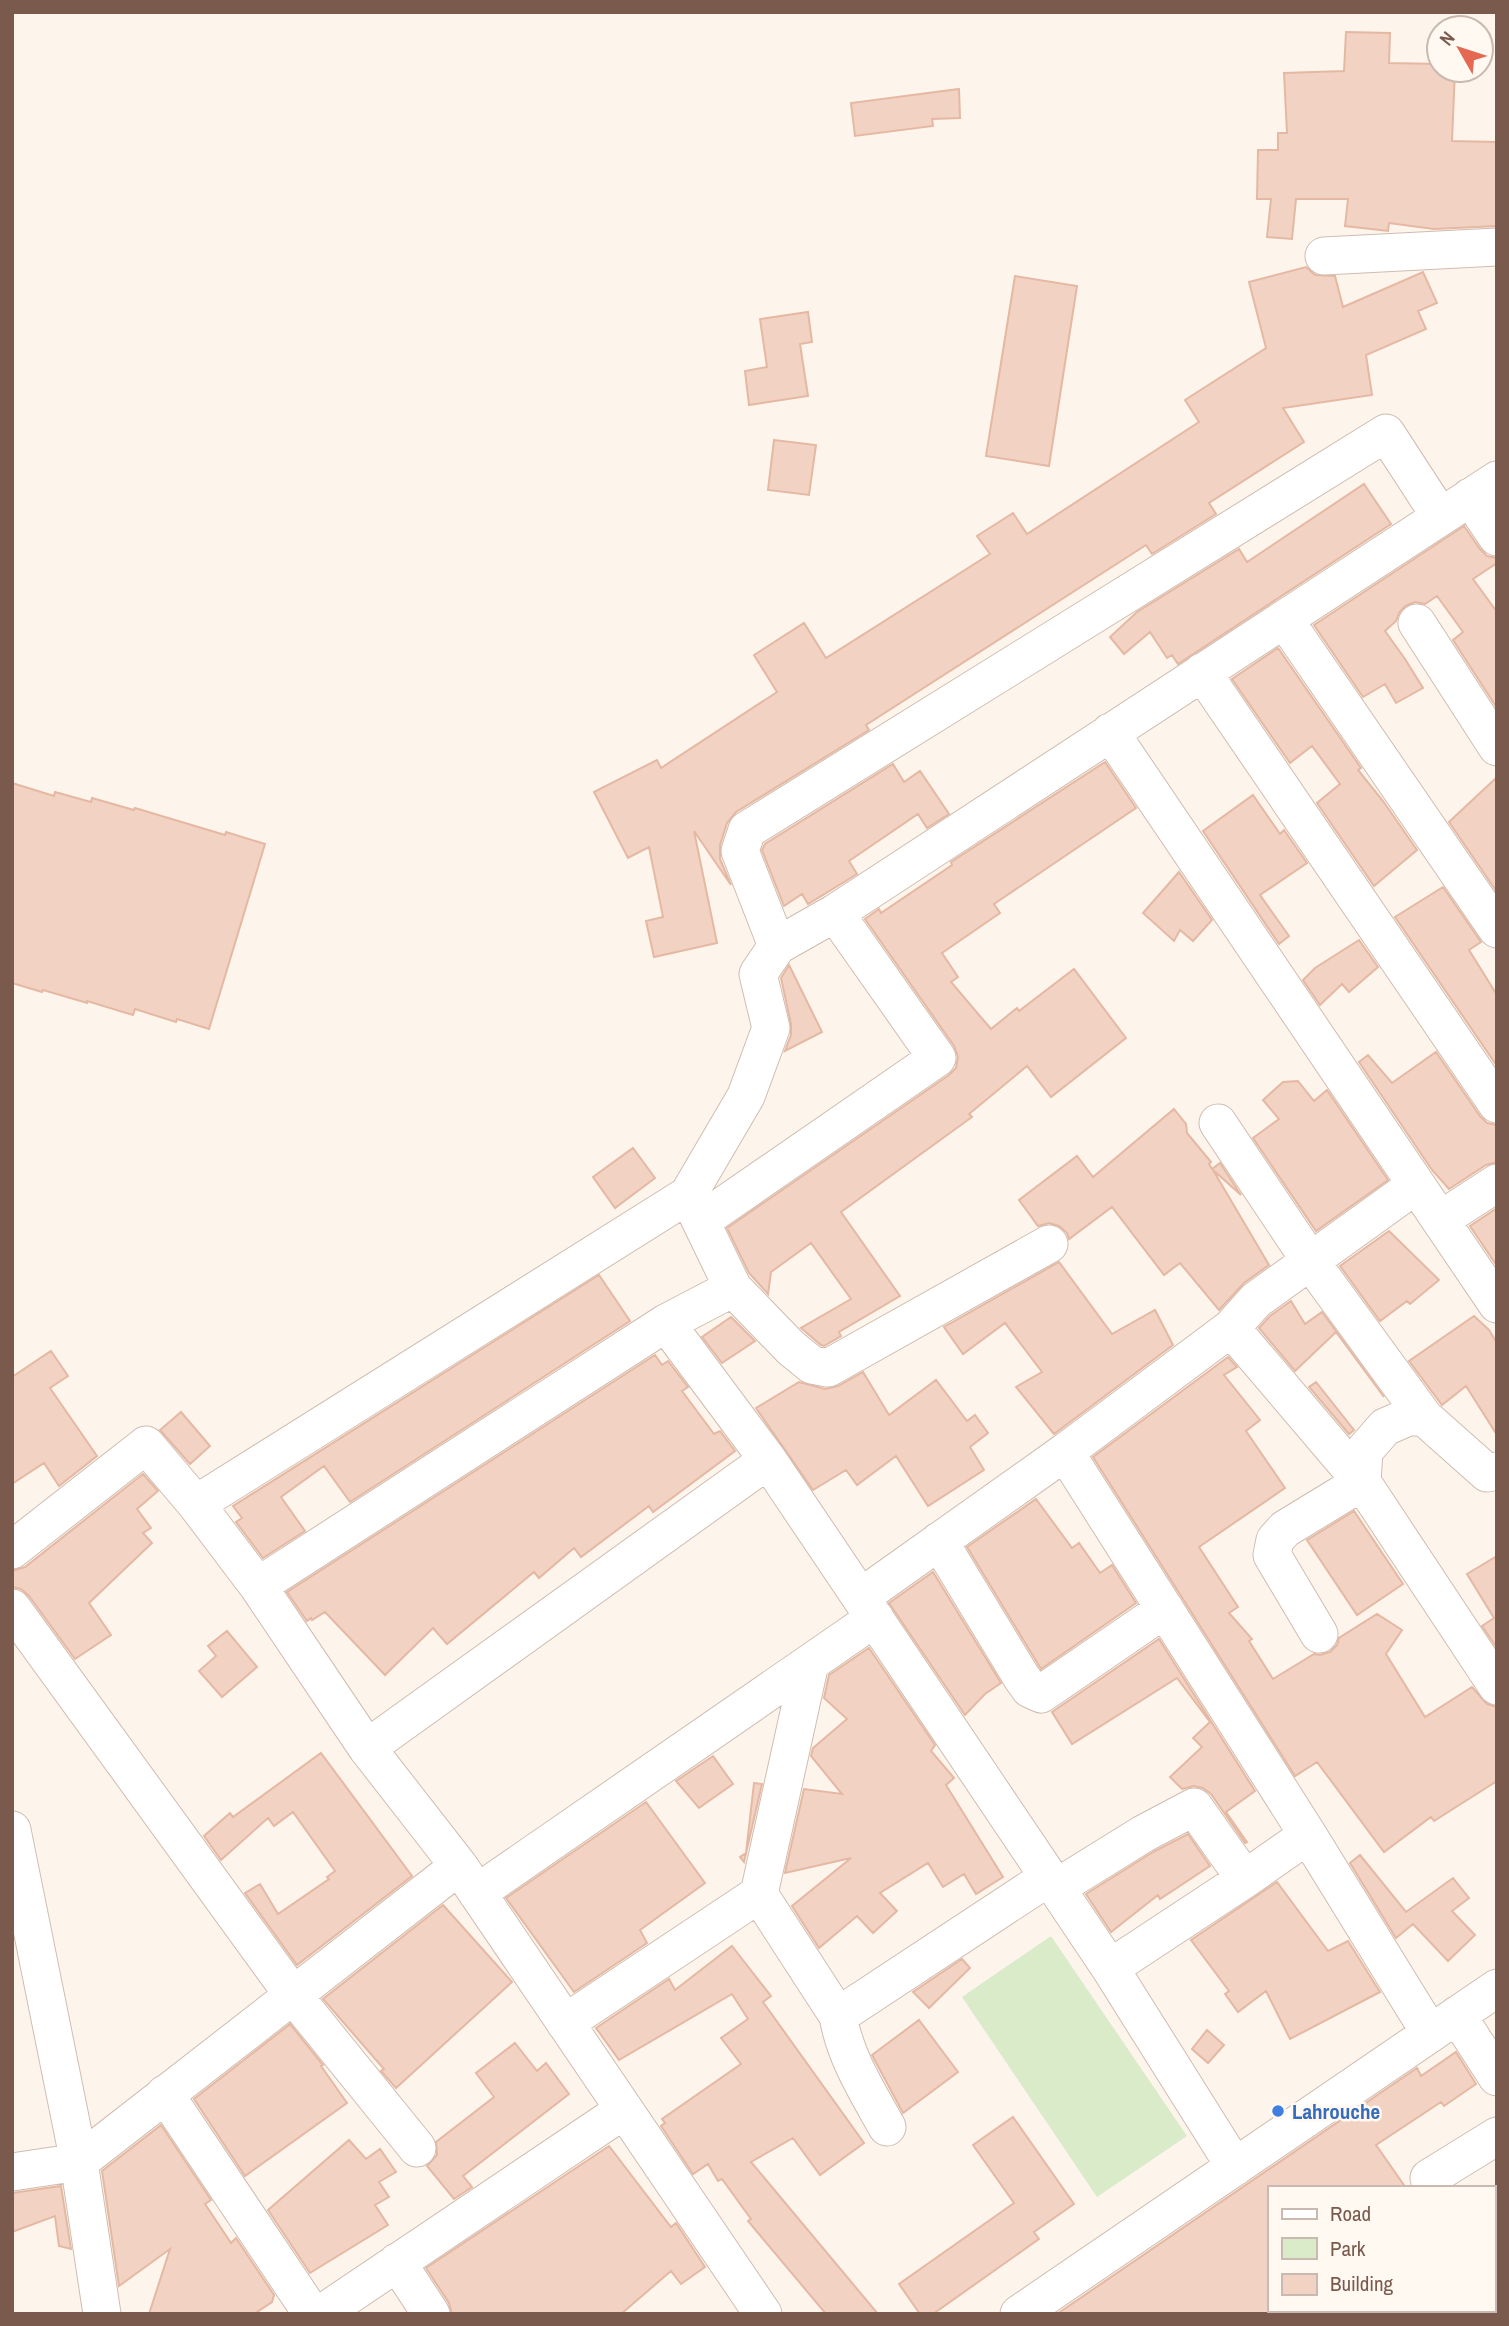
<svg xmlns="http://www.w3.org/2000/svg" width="1509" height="2326" viewBox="0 0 1509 2326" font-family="'Archivo Narrow',sans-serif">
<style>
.green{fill:#d9ebc9}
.building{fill:#f2d2c3;stroke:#e5b8a3;stroke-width:2}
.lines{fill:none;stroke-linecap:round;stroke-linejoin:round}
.minor-casing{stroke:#d0bcb0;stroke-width:39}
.minor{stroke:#fff;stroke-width:37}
.shop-dot{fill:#3f7fe0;stroke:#fff9f2;stroke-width:2.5}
.labels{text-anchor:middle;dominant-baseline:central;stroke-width:5;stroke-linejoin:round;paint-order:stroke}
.shop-label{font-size:21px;font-weight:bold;fill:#366cbe;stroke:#fff9f2;text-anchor:start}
</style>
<rect width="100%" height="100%" fill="#fdf5eb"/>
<!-- green -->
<path class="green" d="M 1051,1936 L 1187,2136 L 1097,2197 L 962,1997 Z"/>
<!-- building -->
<path class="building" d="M 1346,32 L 1390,33 L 1389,63 L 1439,64 L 1439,70 L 1455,70 L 1452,141 L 1497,142 L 1497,226 L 1434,229 L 1389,223 L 1388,231 L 1345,226 L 1348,199 L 1296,199 L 1292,239 L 1267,237 L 1271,199 L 1257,199 L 1258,150 L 1278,150 L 1278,133 L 1287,133 L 1284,73 L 1344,71 Z
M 959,89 L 960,118 L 932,119 L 933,126 L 855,136 L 851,103 Z
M 1306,267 L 1315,275 L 1335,276 L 1343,307 L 1423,272 L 1437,303 L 1418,311 L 1426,329 L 1366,355 L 1372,395 L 1283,408 L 1304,442 L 1209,503 L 1216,514 L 1152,554 L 1146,545 L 866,725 L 869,730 L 736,812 L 727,823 L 720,845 L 720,859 L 731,885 L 694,831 L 717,943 L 654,957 L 646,921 L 663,917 L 649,847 L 628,858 L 594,792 L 657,760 L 661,768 L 777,692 L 754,655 L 804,623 L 826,658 L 990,554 L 977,536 L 1013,513 L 1027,534 L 1199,422 L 1185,400 L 1266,348 L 1249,282 Z
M 1015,276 L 1077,286 L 1049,466 L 986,456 Z
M 808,312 L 812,342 L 800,344 L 808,396 L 749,405 L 745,371 L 767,367 L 760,319 Z
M 774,440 L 816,445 L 809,495 L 768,490 Z
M 1364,484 L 1391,524 L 1178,664 L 1172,655 L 1167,658 L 1150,632 L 1124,654 L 1110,637 L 1137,612 L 1239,549 L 1247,562 Z
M 1464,526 L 1480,549 L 1487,556 L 1497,558 L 1497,563 L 1473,579 L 1497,612 L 1497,708 L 1453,640 L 1463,632 L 1437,596 L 1425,604 L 1415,602 L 1405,606 L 1399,613 L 1396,621 L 1385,631 L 1405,659 L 1423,688 L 1396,703 L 1385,684 L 1363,697 L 1314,625 Z
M 1278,648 L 1361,768 L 1358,770 L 1383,801 L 1417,850 L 1374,886 L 1317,803 L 1340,784 L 1312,746 L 1290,763 L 1232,679 Z
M 1105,762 L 1136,808 L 994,904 L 1000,913 L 942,953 L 958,977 L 951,982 L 991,1029 L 1017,1008 L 1019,1011 L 1074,969 L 1126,1038 L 1051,1097 L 1027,1066 L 969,1114 L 972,1117 L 841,1212 L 900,1296 L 839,1332 L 841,1336 L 824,1346 L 821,1345 L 801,1328 L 851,1299 L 811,1243 L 771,1272 L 768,1294 L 749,1273 L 727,1228 L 949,1075 L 956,1068 L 958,1057 L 954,1046 L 865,919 L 879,909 L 881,913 L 952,865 L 951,862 Z
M 893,764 L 904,782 L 920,771 L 949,814 L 927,828 L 918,814 L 849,861 L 857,874 L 808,904 L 802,894 L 784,906 L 762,850 L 765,844 Z
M 1497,777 L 1497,892 L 1449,822 Z
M 12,783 L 54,796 L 55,792 L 91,802 L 92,798 L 134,810 L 135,808 L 225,835 L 226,832 L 265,844 L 209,1029 L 177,1019 L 176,1022 L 135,1009 L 133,1015 L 87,1001 L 87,1003 L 43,990 L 42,992 L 12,983 Z
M 1253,795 L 1280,834 L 1284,830 L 1307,863 L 1260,895 L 1289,936 L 1279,944 L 1203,831 Z
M 1179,872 L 1212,920 L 1193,941 L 1180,930 L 1174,941 L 1143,913 Z
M 1443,887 L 1481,942 L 1469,950 L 1497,995 L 1497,1066 L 1395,917 Z
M 1359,940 L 1378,967 L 1349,992 L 1342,984 L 1320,1005 L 1303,980 L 1315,968 Z
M 789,965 L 822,1032 L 785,1051 L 791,1035 L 791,1024 L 781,978 Z
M 1436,1052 L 1480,1116 L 1487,1123 L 1497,1125 L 1497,1162 L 1486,1165 L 1449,1189 L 1432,1170 L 1359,1062 L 1368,1055 L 1392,1083 Z
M 1298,1081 L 1314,1101 L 1327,1090 L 1388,1180 L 1316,1231 L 1253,1138 L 1279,1119 L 1263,1100 L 1283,1082 Z
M 1174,1109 L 1186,1124 L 1187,1133 L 1211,1162 L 1209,1164 L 1212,1169 L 1220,1163 L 1241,1195 L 1213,1170 L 1269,1265 L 1244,1283 L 1219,1310 L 1180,1263 L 1164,1275 L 1112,1207 L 1069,1239 L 1067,1233 L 1059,1226 L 1049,1223 L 1038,1226 L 1019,1200 L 1077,1156 L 1093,1177 Z
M 633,1148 L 655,1178 L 615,1208 L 593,1177 Z
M 1497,1208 L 1497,1266 L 1470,1226 Z
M 1389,1231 L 1439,1280 L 1410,1304 L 1407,1301 L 1380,1321 L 1340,1266 Z
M 1059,1262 L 1112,1334 L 1155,1310 L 1173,1345 L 1054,1434 L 1016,1387 L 1042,1372 L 1005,1323 L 963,1354 L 944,1327 Z
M 599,1275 L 630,1321 L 350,1502 L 324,1466 L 281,1497 L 305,1531 L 263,1558 L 236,1522 L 242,1518 L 233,1506 Z
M 1291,1301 L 1305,1324 L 1322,1312 L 1384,1397 L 1336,1332 L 1295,1371 L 1259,1328 L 1270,1316 Z
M 1474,1316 L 1489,1330 L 1497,1343 L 1497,1435 L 1466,1386 L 1442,1405 L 1409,1361 Z
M 731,1317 L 755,1341 L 722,1363 L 702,1337 Z
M 51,1351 L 68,1376 L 50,1388 L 97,1456 L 59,1486 L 44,1463 L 12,1484 L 12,1377 Z
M 655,1355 L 662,1365 L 668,1361 L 688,1387 L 682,1391 L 714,1434 L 720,1431 L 735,1451 L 653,1512 L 649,1506 L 581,1557 L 574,1548 L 539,1578 L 534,1572 L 447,1644 L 433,1628 L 385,1675 L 325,1612 L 312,1620 L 311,1618 L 307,1621 L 287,1592 Z
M 1228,1357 L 1237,1367 L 1224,1375 L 1260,1420 L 1246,1431 L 1285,1488 L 1199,1547 L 1238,1607 L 1229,1613 L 1252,1639 L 1249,1641 L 1273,1679 L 1314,1654 L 1320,1655 L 1330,1652 L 1337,1645 L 1339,1638 L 1377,1614 L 1402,1630 L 1386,1654 L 1425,1717 L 1472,1687 L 1487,1704 L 1497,1707 L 1497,1781 L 1434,1821 L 1431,1817 L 1384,1852 L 1317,1762 L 1295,1776 L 1093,1457 Z
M 863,1372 L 889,1415 L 936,1380 L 967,1421 L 975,1415 L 988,1433 L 970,1447 L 984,1470 L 928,1506 L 896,1456 L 857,1485 L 846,1470 L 813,1490 L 756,1408 L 799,1382 L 825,1389 L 838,1386 Z
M 1316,1382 L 1354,1430 L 1349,1434 L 1309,1387 Z
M 181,1412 L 210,1446 L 190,1464 L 160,1430 Z
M 143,1474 L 158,1491 L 137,1509 L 151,1528 L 143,1533 L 152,1543 L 89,1603 L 111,1635 L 75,1659 L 29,1596 L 21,1589 L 12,1587 L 12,1571 L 25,1567 Z
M 1036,1499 L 1072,1548 L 1079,1543 L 1100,1573 L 1112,1565 L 1136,1603 L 1041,1669 L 967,1547 Z
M 1354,1511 L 1403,1584 L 1357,1615 L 1307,1540 Z
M 1497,1556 L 1497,1648 L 1482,1626 L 1494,1618 L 1467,1574 Z
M 933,1572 L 1001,1683 L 985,1694 L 965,1715 L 889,1603 Z
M 227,1631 L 257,1667 L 222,1697 L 199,1671 L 216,1656 L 208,1646 Z
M 1159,1639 L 1255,1791 L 1226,1812 L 1247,1842 L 1245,1843 L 1211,1794 L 1203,1788 L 1194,1786 L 1182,1789 L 1170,1777 L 1202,1747 L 1193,1738 L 1210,1722 L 1177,1678 L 1072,1744 L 1052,1712 Z
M 869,1648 L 935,1745 L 931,1751 L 954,1778 L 946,1785 L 1003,1877 L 976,1894 L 964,1874 L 943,1887 L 928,1863 L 880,1893 L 897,1911 L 873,1933 L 857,1916 L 819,1948 L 792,1906 L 851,1858 L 785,1873 L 804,1789 L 842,1794 L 811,1756 L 813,1748 L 847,1719 L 824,1698 L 829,1675 Z
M 321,1753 L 412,1876 L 297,1965 L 245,1893 L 260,1884 L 278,1914 L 329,1879 L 327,1877 L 335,1871 L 293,1812 L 274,1826 L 268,1818 L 221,1860 L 204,1836 L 230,1813 L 233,1817 Z
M 713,1756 L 733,1784 L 699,1808 L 676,1781 Z
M 754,1783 L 762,1784 L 744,1862 L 740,1857 L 746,1853 Z
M 646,1802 L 705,1883 L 640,1930 L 647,1943 L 574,1992 L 506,1898 Z
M 1188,1834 L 1210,1866 L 1160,1899 L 1158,1895 L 1111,1932 L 1086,1894 L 1153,1852 Z
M 1360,1855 L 1406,1912 L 1453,1878 L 1469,1898 L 1452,1911 L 1475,1935 L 1448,1961 L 1413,1924 L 1396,1938 L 1350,1863 Z
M 1277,1882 L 1328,1951 L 1348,1941 L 1380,1992 L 1290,2039 L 1266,1991 L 1238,2012 L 1225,1994 L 1229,1991 L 1191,1940 Z
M 443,1905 L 512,1982 L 396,2088 L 381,2071 L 384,2069 L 323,1999 Z
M 732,1946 L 771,1996 L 763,2002 L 864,2143 L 820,2175 L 793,2138 L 751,2162 L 878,2314 L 826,2314 L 748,2221 L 751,2219 L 722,2179 L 718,2181 L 708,2164 L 693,2174 L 661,2126 L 665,2123 L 662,2119 L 741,2064 L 721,2038 L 748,2019 L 732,1994 L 619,2060 L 596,2028 L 669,1979 L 675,1990 Z
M 962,1959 L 970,1968 L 929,2008 L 913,1992 Z
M 919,2020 L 958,2072 L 903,2113 L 872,2055 Z
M 290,2024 L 323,2065 L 321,2066 L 347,2103 L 245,2176 L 194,2099 Z
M 1207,2030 L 1224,2045 L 1208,2063 L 1192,2049 Z
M 515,2043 L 537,2071 L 546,2063 L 569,2094 L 463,2176 L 472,2187 L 454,2199 L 427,2166 L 437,2155 L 436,2142 L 494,2097 L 476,2073 Z
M 1456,2052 L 1476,2084 L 1444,2106 L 1441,2102 L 1376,2145 L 1406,2188 L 1269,2188 L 1269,2314 L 1057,2314 L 1417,2068 L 1421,2076 Z
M 1013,2117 L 1074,2204 L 1034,2232 L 1039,2239 L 933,2314 L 920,2314 L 899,2284 L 1014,2203 L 973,2145 Z
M 161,2125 L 211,2200 L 205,2204 L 231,2243 L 236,2238 L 274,2295 L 272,2302 L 254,2314 L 149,2314 L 170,2249 L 119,2286 L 102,2171 Z
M 349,2140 L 366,2159 L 380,2149 L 396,2172 L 379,2182 L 389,2197 L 375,2205 L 388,2225 L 310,2273 L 268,2210 Z
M 609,2146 L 671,2227 L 676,2223 L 705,2267 L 681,2284 L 671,2271 L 621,2314 L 452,2314 L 449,2303 L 426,2268 Z
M 61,2186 L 71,2249 L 59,2246 L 55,2216 L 12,2232 L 12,2193 Z"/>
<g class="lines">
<!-- minor casing -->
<g class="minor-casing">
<path id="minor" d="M 1324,256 L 1497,247
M 1470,497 L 1497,537
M 1284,619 L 1497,929
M 1417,623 L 1497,747
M 1202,672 L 1497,1104
M 1110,732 L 1497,1304
M 777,946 L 740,851 L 747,830 L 1386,433 L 1440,516
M 1218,1123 L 1311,1262 L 1424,1417
M 688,1195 L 746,1096 L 771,1028 L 758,974 L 777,946 L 835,913 L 1497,480
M 1440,1220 L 1497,1183
M 701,1221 L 937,1058 L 835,913
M 733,1288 L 791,1348 L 812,1365 L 828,1368 L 1049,1244
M 666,1323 L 768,1460 L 1056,1888 L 1143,1834 L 1194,1807 L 1245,1879 L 1308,1835 L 1065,1452
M 1231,1328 L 1362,1482 L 1285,1529 L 1275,1540 L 1272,1555 L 1319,1634
M 1497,1471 L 1487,1473 L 1424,1417 L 1408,1417 L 1385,1427 L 1364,1451 L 1362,1482 L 1497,1686
M 196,1504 L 688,1195 L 733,1288 L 666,1323 L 258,1586
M 939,1541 L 1022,1678 L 1030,1689 L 1041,1694 L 1165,1609
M 12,1550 L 146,1445 L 196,1504 L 258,1586 L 367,1748
M 861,1597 L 1065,1452 L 1231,1328 L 1256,1300 L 1416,1185
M 12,1608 L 293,1995 L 417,2148
M 810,1663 L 759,1894 L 838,2016 L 1049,1877 L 1110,1968 L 1245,1879
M 12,1830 L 79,2162 L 102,2314
M 1308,1835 L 1430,2033
M 477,1893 L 875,1618
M 1110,1968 L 1235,2167
M 1457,2015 L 1497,2077
M 838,2016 C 845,2057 867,2091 887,2127
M 565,2023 L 759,1894
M 165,2094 L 312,2314
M 12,2172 L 79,2162 L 459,1866
M 1429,2178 L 1497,2136
M 397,2262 L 431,2314
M 321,2314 L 624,2110
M 763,2314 L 459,1866 L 367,1748 L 768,1460
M 1019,2314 L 1497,1988"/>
</g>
<!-- minor -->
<use href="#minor" class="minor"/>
</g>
<!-- markers -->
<circle class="shop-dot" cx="1278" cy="2111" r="7"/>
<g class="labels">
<!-- shop labels -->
<g class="shop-label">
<text x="1292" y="2111">Lahrouche</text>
</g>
</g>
<!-- border -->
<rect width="1509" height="2326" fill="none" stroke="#795a4d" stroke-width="28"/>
<!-- legend -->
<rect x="1268" y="2186" width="228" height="126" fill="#fff9f2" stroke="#c9b9b0" stroke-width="2"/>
<rect x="1282" y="2209" width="35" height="10" fill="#ffffff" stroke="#c9b9b0" stroke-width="2"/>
<text x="1330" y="2221" font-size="21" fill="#795a4d">Road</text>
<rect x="1282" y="2238" width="35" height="21" fill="#d9ebc9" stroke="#c9b9b0" stroke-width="2"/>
<text x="1330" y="2256" font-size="21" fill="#795a4d">Park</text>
<rect x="1282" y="2274" width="35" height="21" fill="#f2d2c3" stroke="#c9b9b0" stroke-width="2"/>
<text x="1330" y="2291" font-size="21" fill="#795a4d">Building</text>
<!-- north arrow -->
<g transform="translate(1460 49) rotate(309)"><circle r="33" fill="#fff9f2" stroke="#c9b9b0" stroke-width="2"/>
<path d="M0-5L12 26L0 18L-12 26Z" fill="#e56952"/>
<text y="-10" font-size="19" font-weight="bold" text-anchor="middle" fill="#795a4d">N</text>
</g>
</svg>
